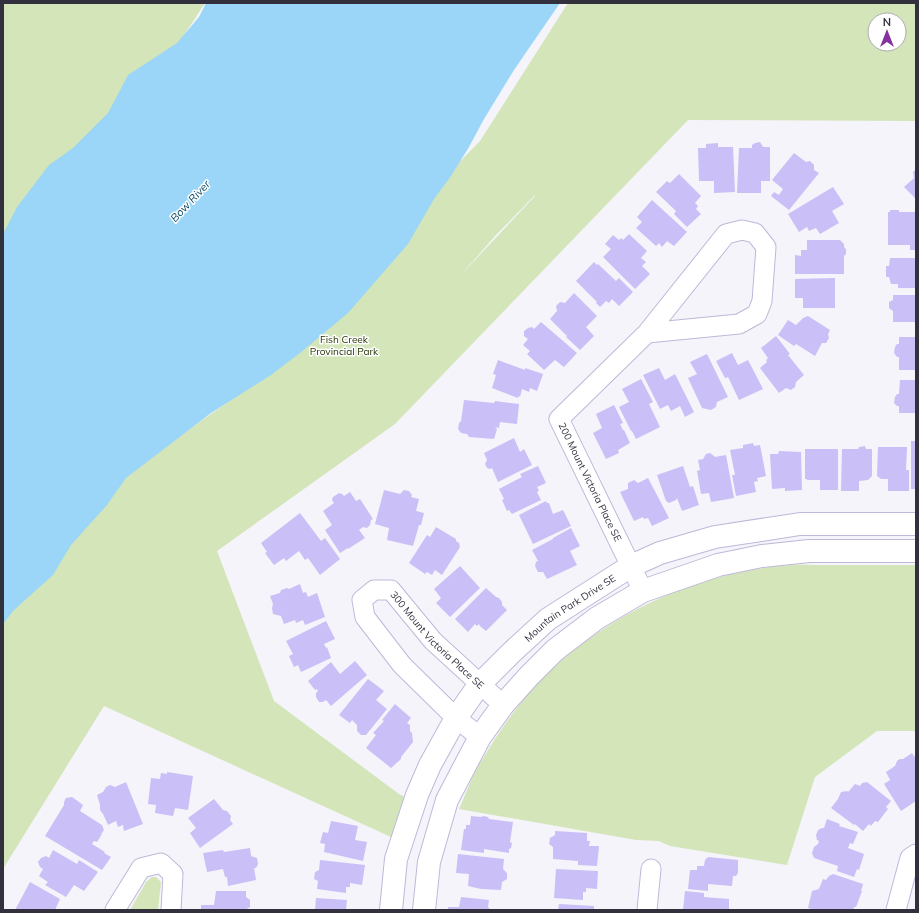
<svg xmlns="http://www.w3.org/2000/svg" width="919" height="913" viewBox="0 0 919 913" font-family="Mulish,sans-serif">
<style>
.green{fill:#d3e5b9;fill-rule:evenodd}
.water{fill:#9bd6f8}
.building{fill:#cabff6}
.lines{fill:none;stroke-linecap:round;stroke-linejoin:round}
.minor-casing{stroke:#beb8d9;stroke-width:21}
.tertiary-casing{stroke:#beb8d9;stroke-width:24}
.minor{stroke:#fff;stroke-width:19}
.tertiary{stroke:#fff;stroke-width:22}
.labels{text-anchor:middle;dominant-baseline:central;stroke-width:3;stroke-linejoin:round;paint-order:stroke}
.park-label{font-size:10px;fill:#223100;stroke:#fff}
.street-label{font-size:10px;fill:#33303d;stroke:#fff}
.water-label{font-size:11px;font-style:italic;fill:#084965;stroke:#fff}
</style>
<rect width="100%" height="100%" fill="#f5f4fa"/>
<!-- green -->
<path class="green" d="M 3,3 L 205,3 L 177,46 L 3,247 Z
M 568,3 L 916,3 L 916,121 L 688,120 L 395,424 L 217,551 L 274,701 L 399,794 L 405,797 L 391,837 L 104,706 L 3,869 L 3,616 L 133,469 L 252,385 L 429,193 L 480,141 ZM 875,20 L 899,20 L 899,44 L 875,44 ZM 535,195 L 535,196 L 460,276 L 496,235 Z
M 831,565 L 916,565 L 916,731 L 877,731 L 815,777 L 787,865 L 670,846 L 659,841 L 636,840 L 459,809 C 465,796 470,781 477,768 C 482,759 488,751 493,742 C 510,716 529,690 552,669 C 615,611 695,575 779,566 C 796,564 814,565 831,565 Z
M 152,877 L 156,877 L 161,882 L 158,910 L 130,910 L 146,882 Z"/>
<!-- water -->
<path class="water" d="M 206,3 L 560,3 L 514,70 L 484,119 L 469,147 L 451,176 L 434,199 L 408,244 L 348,313 L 300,353 L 271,375 L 211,413 L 126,478 L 107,505 L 71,545 L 53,575 L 14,610 L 3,624 L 3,234 L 17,207 L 49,165 L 73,148 L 108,113 L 128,75 L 177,43 L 199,17 Z"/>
<!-- building -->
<path class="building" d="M 760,142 L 763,147 L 770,147 L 770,181 L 761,181 L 761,193 L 737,193 L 739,148 L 752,148 L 752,145 L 755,143 Z
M 718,143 L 718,147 L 733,147 L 735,192 L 714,193 L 714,181 L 699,181 L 698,148 L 706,148 L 706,144 Z
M 794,153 L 806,162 L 810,161 L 814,165 L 814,170 L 819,173 L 789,210 L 771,196 L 774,192 L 779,195 L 783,189 L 772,180 Z
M 916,169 L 916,199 L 904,187 L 914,178 L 913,172 Z
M 679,174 L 701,196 L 695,203 L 698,206 L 696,209 L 701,214 L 687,227 L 674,214 L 676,211 L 656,192 L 667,181 L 670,183 Z
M 833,187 L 844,204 L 832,211 L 839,223 L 820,234 L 816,228 L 809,231 L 807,227 L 799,232 L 788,214 Z
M 652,200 L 687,232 L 674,246 L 667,241 L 662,247 L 659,243 L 656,246 L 636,228 L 642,222 L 637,217 Z
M 890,210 L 899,210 L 899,212 L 916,212 L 916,250 L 910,250 L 910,245 L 888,245 L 888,212 L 890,212 Z
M 629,234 L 647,251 L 641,258 L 646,262 L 642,266 L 650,274 L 635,289 L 603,257 L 611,249 L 605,244 L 613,235 L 619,240 L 621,238 L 623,240 Z
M 807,240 L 840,240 L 844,244 L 844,247 L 846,249 L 846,254 L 844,256 L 844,274 L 795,274 L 795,255 L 801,256 L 801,250 L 807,250 Z
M 890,258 L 916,258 L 916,288 L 898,288 L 898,284 L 891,284 L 889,277 L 886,277 L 886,266 L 889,266 Z
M 594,262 L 597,265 L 598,264 L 616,281 L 619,278 L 633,292 L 619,306 L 612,299 L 609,303 L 606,301 L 600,307 L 596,303 L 597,302 L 576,281 Z
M 835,278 L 835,308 L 803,308 L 803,298 L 795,298 L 795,279 Z
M 574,293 L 597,316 L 586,327 L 594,336 L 580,350 L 566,337 L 567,336 L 550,319 L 557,311 L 556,306 L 560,302 L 565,303 Z
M 893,295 L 916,295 L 916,322 L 893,322 L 893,311 L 889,308 L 889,302 L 893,300 Z
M 808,316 L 830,330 L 828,334 L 829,338 L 826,343 L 822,343 L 815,356 L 796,344 L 794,346 L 778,335 L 788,320 L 796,325 L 803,318 Z
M 541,322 L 577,353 L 564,367 L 555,360 L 544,370 L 527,354 L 530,351 L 523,345 L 528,339 L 524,336 L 524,331 L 528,328 L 532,327 L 534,329 Z
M 776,336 L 790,354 L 788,355 L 804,375 L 796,382 L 795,387 L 791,390 L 786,388 L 779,393 L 760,368 L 767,362 L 766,360 L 768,358 L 761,348 Z
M 899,337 L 916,337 L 916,370 L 899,370 L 899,357 L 897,357 L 894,353 L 895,347 L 897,344 L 899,344 Z
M 732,353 L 738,365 L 748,360 L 763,389 L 739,400 L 728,377 L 725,378 L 716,361 Z
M 707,354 L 728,397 L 717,402 L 716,407 L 711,410 L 702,408 L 688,378 L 697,374 L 690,362 Z
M 498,360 L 525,370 L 525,368 L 543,374 L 537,391 L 530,388 L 529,392 L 522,389 L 520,397 L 518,396 L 518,398 L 492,388 L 496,375 L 493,374 Z
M 659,368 L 665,380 L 675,374 L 694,412 L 685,417 L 680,406 L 671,411 L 668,405 L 660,409 L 643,375 Z
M 641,379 L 653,402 L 649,404 L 660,427 L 636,439 L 632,431 L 631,431 L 619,407 L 629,402 L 622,389 Z
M 900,380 L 916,380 L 916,413 L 899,413 L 899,406 L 897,406 L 894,403 L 895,397 L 897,394 L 899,394 Z
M 464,400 L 494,403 L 495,401 L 519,404 L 517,424 L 500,422 L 499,428 L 495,427 L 497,429 L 494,439 L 469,437 L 467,434 L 461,433 L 458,429 L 459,423 L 461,421 Z
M 614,405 L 623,423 L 620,424 L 623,430 L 624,430 L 630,443 L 618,450 L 619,453 L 606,459 L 593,433 L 602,428 L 596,414 Z
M 514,438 L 520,452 L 524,449 L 532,465 L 498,482 L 492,468 L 490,469 L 487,468 L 485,464 L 487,460 L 484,453 Z
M 911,441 L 916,441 L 916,489 L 911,489 Z
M 753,443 L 754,446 L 760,445 L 766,476 L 757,478 L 758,481 L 754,482 L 756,492 L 736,496 L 732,475 L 735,475 L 730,450 L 743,448 L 743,445 Z
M 865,446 L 866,449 L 872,449 L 872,476 L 868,480 L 859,481 L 859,491 L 841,491 L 842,449 L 858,449 L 859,447 Z
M 878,447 L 907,447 L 906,470 L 909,470 L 909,491 L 888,491 L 888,479 L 881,479 L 877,476 Z
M 805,449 L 838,449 L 838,490 L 820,490 L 820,480 L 807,480 L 807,479 L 805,479 Z
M 779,451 L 801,452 L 802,490 L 785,491 L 785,488 L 772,489 L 770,454 L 778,454 Z
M 710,453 L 714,456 L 715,457 L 726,455 L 734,498 L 711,502 L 709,493 L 701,494 L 697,471 L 700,470 L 698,460 L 703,459 L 706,454 Z
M 538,466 L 546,483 L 537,487 L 539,491 L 537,492 L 541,500 L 512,514 L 509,510 L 507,511 L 502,500 L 504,499 L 499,489 L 522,477 L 520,474 Z
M 683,466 L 690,487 L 693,486 L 699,505 L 682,511 L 677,498 L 676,500 L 669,503 L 666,501 L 657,475 Z
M 648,478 L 669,518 L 652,526 L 648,518 L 644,519 L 643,517 L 634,521 L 620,492 L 628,489 L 628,483 L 634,480 L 638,483 Z
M 384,490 L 400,494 L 404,490 L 409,491 L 412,495 L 411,497 L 419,499 L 416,511 L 424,513 L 421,525 L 419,525 L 413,546 L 387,540 L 389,528 L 375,524 Z
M 350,492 L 356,501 L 360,499 L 373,519 L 371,520 L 370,525 L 367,528 L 363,527 L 359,530 L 365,538 L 348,549 L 348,548 L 340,553 L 325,530 L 332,525 L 323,511 L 334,503 L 332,500 L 333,497 L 339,493 L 342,494 L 344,496 Z
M 546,501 L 547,503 L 549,503 L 553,514 L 563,510 L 571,526 L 533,544 L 519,515 Z
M 300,513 L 321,541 L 325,538 L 340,559 L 320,575 L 308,558 L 305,560 L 299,551 L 286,561 L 284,558 L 274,565 L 265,553 L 267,552 L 261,543 Z
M 436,527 L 456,539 L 456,541 L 459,543 L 460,547 L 442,575 L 435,570 L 432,575 L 427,572 L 425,574 L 409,563 L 427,535 L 430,537 Z
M 571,528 L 580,546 L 570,551 L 577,565 L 547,579 L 543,572 L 538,572 L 535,566 L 536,562 L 538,561 L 532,550 L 553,539 L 553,538 Z
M 460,566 L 480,588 L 450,617 L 436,603 L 441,598 L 434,589 Z
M 300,584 L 303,593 L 306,592 L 308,597 L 317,593 L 325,617 L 305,625 L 303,620 L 296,623 L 295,620 L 284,624 L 281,616 L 273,614 L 272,608 L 273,604 L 270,596 L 280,593 L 281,590 L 287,588 L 289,589 Z
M 486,588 L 496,597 L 499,598 L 502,602 L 502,605 L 507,610 L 486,631 L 480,626 L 479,624 L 477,626 L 475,624 L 468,632 L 455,619 Z
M 326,621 L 335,639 L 324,644 L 326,648 L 327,647 L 331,658 L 301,672 L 298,665 L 294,667 L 289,656 L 293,654 L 286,641 Z
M 355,661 L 367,675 L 331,706 L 326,700 L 323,702 L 319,702 L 316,697 L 316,693 L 318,691 L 317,689 L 315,690 L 308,681 L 331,662 L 340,674 Z
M 368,679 L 384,691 L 376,700 L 387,709 L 366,735 L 361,735 L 357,731 L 357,725 L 352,720 L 350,723 L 339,715 Z
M 395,704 L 411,718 L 407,723 L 410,725 L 410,731 L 412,733 L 413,742 L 401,757 L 401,759 L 391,768 L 366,748 L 376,735 L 373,733 L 384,721 L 382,720 Z
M 912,753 L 916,759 L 916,801 L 901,811 L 884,784 L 890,780 L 886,772 L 895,766 L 897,761 L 900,759 L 903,759 Z
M 167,772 L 193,776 L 188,810 L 175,808 L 173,816 L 155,813 L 156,805 L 148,804 L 151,778 L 160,779 L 161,773 L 167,774 Z
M 126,782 L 143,824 L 124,831 L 123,825 L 118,827 L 116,821 L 108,825 L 103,814 L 100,810 L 100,805 L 97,795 L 103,792 L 106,787 L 110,785 L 115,787 Z
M 867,782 L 891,801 L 886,807 L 888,809 L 878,822 L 875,821 L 871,826 L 869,824 L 863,831 L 855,824 L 854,825 L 831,808 L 838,799 L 841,792 L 847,791 L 848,792 L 855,784 L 860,786 L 862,783 Z
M 72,797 L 83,805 L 80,811 L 102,825 L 104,830 L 101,834 L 102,834 L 97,842 L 94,841 L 92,844 L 105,852 L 104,853 L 111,857 L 102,870 L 45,836 L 64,805 L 64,802 L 66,798 Z
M 214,799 L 223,810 L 227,811 L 231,816 L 230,820 L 233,824 L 200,848 L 190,833 L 196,828 L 188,818 Z
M 471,816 L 481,817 L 483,816 L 488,817 L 489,819 L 513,822 L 510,842 L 512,843 L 511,848 L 509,849 L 509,853 L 484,849 L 484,853 L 461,850 L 464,829 L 466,829 L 466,825 L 470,825 Z
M 827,819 L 840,824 L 839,826 L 858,832 L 853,844 L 850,843 L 848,848 L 864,854 L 859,870 L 857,869 L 854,877 L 837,871 L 838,866 L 814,858 L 812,853 L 814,847 L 818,844 L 819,841 L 817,840 L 816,835 L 818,830 L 822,828 L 824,828 Z
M 331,821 L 358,826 L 355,840 L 367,842 L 363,861 L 324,852 L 325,844 L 320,843 L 323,832 L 328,833 Z
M 555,831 L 587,833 L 587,841 L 590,841 L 589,846 L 599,846 L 597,866 L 578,865 L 578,861 L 553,859 L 553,847 L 549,844 L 550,838 L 555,835 Z
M 250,848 L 251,856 L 257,858 L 258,864 L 256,868 L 254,868 L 256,880 L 228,886 L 227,877 L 225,877 L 223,869 L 207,872 L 203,853 L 223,850 L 224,852 Z
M 53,850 L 77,864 L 79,860 L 98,872 L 84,891 L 74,885 L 66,897 L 45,885 L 48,882 L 39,876 L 43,869 L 40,867 L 38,862 L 41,858 L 46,856 L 49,858 Z
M 458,854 L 504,859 L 503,869 L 507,873 L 507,879 L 502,882 L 501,890 L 481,889 L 468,886 L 469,874 L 456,873 Z
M 708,857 L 738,860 L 738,873 L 736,876 L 733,876 L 732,886 L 708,884 L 708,891 L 688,889 L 690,870 L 697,870 L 697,866 L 704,866 L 705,860 Z
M 320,860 L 365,865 L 362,885 L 350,883 L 350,887 L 346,887 L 346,893 L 317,889 L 318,881 L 314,879 L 315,872 L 319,870 Z
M 556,869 L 598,871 L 597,889 L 586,888 L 586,892 L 583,892 L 583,900 L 554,898 Z
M 833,874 L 863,884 L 861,891 L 862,891 L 856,907 L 854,907 L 853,910 L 816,910 L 808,908 L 812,891 L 819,889 L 823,879 L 826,880 L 829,876 Z
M 30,882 L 60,899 L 55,910 L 15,910 Z
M 216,891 L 246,891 L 246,897 L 250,900 L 250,907 L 245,910 L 201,910 L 201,905 L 214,905 Z
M 685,891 L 704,893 L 704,897 L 729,899 L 729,910 L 683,910 Z
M 461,897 L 489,900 L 488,907 L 491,910 L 448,910 L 448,907 L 459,907 Z
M 316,898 L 347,900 L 346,910 L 315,910 Z
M 559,904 L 594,906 L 594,910 L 558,910 Z"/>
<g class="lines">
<!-- minor casing -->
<g class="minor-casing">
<g id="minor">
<path d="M 643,591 L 559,419 L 647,333 L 726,234 L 742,230 L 755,233 L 766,247 L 762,301 L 757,314 L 739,324 L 647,333"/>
<path id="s1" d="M 480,737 L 456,718 L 402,665 L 365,617 L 362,600 L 374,590 L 391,590 L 433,641 L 503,705"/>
<path d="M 115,910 L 141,868 L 161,863 L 173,874 L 171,910"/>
<path d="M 647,910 L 651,869"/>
<path d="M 896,910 L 910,858 L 916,854"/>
</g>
</g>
<!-- tertiary casing -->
<g class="tertiary-casing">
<g id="tertiary">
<path id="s2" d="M 391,910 L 396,859 L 417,795 L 430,765 L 456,718 L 479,685 L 511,653 L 548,619 L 631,566 L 660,553 L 715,537 L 800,524 L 916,524"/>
<path d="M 424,910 L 429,862 L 447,800 L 480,737 L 503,705 L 529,676 L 555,650 L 597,618 L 643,591 L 718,565 L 762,556 L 809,551 L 916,551"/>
</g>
</g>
<!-- minor -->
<use href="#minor" class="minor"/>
<!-- tertiary -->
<use href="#tertiary" class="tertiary"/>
</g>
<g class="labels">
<!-- park labels -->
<g class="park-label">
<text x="344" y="339">Fish Creek<tspan x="344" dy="12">Provincial Park</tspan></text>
</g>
<!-- street labels -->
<g class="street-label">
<text transform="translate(590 482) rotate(64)">200 Mount Victoria Place SE</text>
<text stroke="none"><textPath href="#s2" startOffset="365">Mountain Park Drive SE</textPath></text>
<text stroke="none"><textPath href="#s1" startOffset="285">300 Mount Victoria Place SE</textPath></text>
</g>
<!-- water labels -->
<g class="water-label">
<text transform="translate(190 201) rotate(-47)">Bow River</text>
</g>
</g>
<!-- border -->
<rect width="919" height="913" fill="none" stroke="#33303d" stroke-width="8"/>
<!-- north arrow -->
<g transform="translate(887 32)"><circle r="19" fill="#ffffff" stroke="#adacb1"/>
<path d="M0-3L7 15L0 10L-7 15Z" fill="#8732a1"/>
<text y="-6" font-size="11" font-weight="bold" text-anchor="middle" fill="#33303d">N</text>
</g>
</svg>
